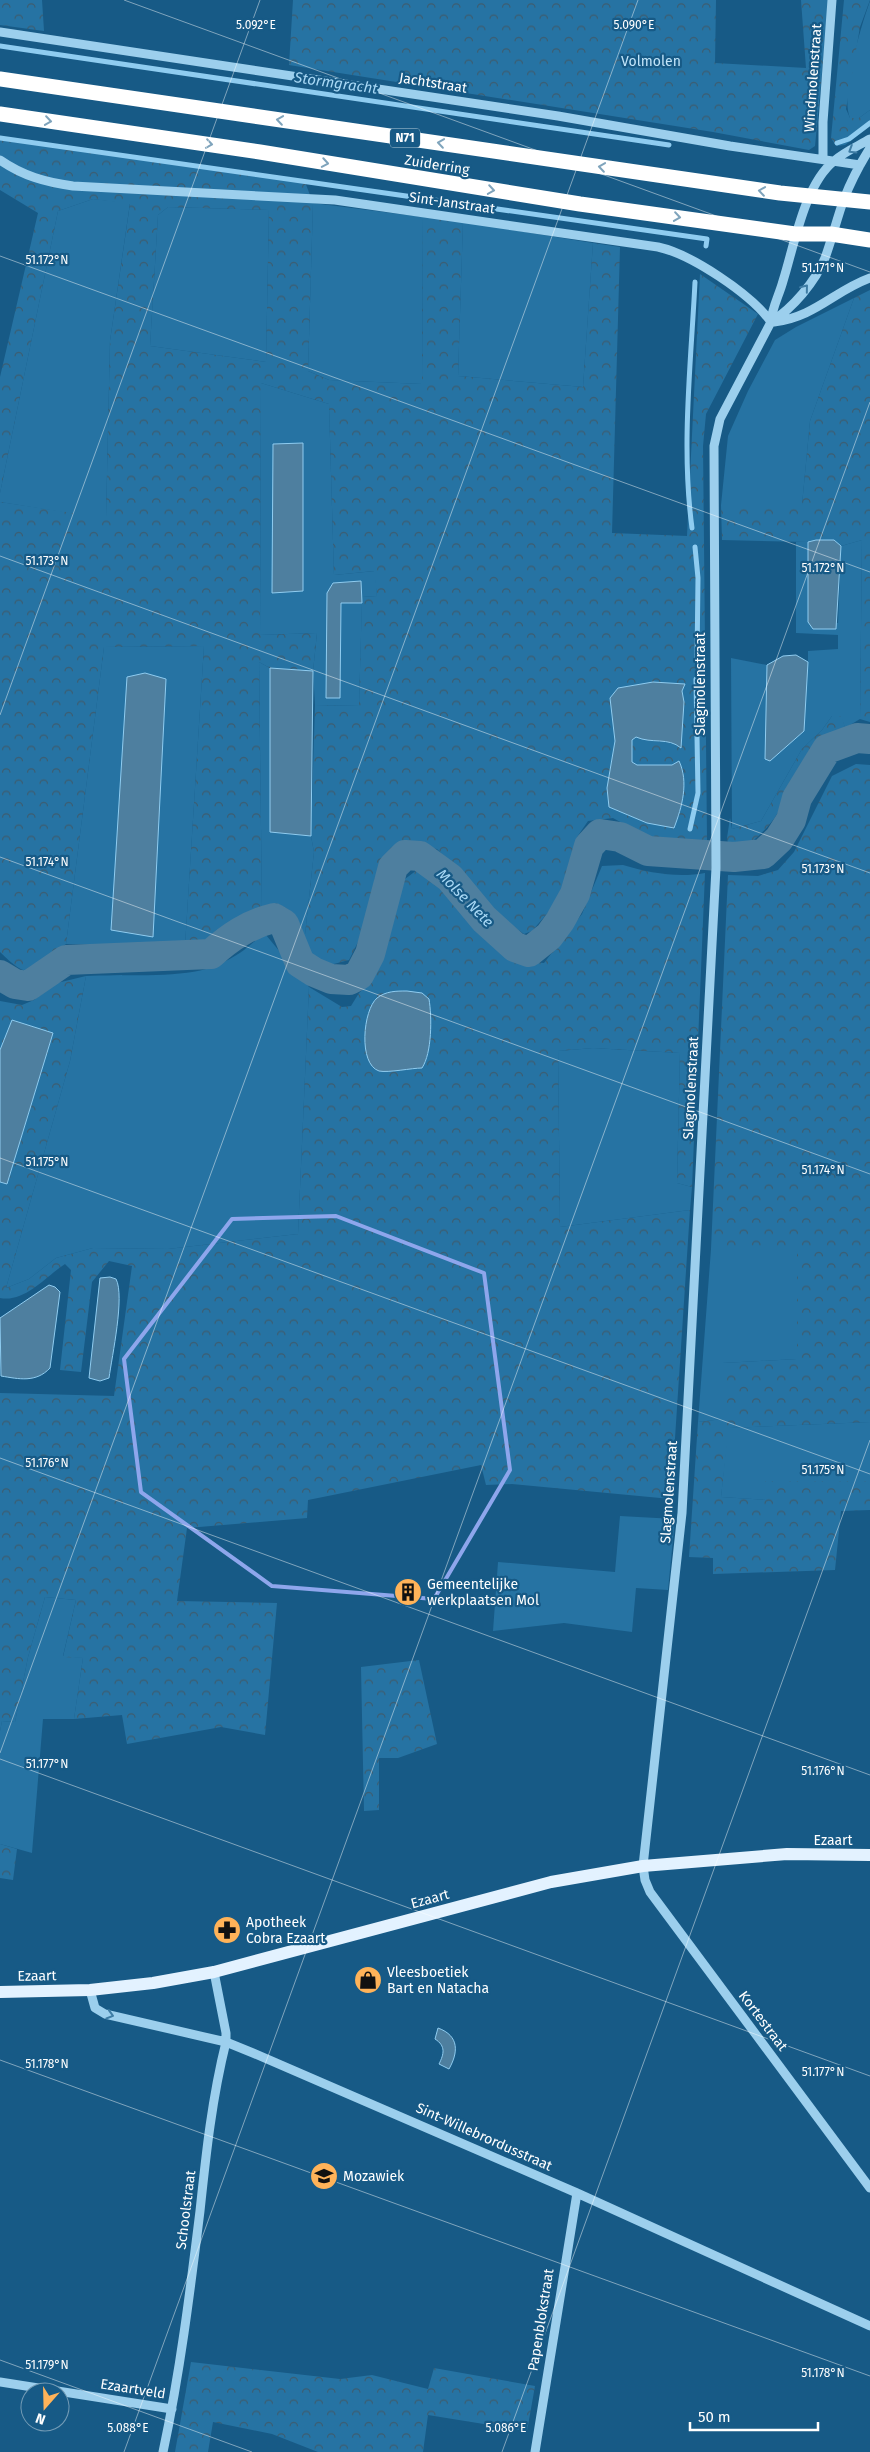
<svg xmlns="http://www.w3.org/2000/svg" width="870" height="2452" viewBox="0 0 870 2452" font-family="'Fira Sans',sans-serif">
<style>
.grass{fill:#2673a3}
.forest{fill:url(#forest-crowns);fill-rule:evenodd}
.water{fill:#4e7f9f;stroke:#8fccf0}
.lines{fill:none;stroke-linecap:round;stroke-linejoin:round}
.stream{stroke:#8fccf0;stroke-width:5}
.river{stroke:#4e7f9f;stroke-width:30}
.minor{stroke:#9ccfed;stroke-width:9}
.major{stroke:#e3f2ff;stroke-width:12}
.highway{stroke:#fff;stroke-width:15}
.oneway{stroke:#7fa4bc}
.oneway2{stroke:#3f7da5}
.marked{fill:none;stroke:#8ea6ec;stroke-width:4;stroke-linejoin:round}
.ticks{fill:none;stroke:#fff;stroke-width:1;stroke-opacity:0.45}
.labels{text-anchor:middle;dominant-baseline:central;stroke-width:4.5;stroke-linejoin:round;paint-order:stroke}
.shield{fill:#175a86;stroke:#b9cedb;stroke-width:1}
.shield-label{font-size:12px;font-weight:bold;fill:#fff}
.park-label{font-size:14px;fill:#c2e5fa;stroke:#175a86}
.street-label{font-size:14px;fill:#fff;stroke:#175a86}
.poi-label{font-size:14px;fill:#fff;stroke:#175a86;text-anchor:start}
.water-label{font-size:15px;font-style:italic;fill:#a8d8f5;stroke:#175a86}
.ticks-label{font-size:12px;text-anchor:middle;fill:#fff;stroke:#175a86;stroke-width:4.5;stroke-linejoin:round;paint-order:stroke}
</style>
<defs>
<pattern id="forest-crowns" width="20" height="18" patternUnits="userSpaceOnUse" patternTransform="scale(1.25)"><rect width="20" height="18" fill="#2673a3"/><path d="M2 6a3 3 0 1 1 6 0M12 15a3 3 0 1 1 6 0" fill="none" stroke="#3d5c6f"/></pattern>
</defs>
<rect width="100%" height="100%" fill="#175a86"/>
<!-- grass -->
<path class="grass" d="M 870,1 L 870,110 L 859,118 L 850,118 C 840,95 861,26 870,1 Z
M 93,199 L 130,203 L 110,341 L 106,519 L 0,502 L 0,493 L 58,211 Z
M 313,203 L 423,217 L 422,384 L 329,380 L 308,371 Z
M 168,207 L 269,210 L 266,362 L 150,346 L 158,215 Z
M 463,222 L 593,243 L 583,387 L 458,376 Z
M 854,298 L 810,421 L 802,505 L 721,505 L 728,436 L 748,391 L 775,340 L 796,327 Z
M 261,383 L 329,404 L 334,575 L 375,571 L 377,596 L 362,597 L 361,581 L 333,583 L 326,698 L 340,698 L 341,602 L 362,603 L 359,706 L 315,705 L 313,671 L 317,633 L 260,635 Z
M 862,540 L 860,719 L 845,728 L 841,716 L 832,716 L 822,730 L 802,749 L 761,821 L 732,829 L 731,658 L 767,665 C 783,656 791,653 808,662 L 808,651 L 838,649 L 838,635 L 796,633 L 796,542 L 808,542 L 808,622 L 838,623 L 841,546 Z
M 204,646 L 185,946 L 66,944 L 104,647 Z
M 259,662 L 270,668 L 270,832 L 311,836 L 314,852 L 304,944 C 299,920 300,914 276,903 L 262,911 Z
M 266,935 L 309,987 L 298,1234 L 168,1249 L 93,1248 L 56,1258 L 29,1279 L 6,1288 L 70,1061 L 86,976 C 119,974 177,978 206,969 C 219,965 233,958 244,950 C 252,944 257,938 266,935 Z
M 593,1048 L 680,1053 L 677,1183 L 692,1187 L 690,1210 L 560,1227 L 558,1051 Z
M 711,1249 L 797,1249 L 797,1359 L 723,1363 L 723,1419 L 698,1422 Z
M 870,1422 L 870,1481 L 766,1481 L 766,1500 L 721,1497 L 728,1428 Z
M 620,1516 L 675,1519 L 668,1590 L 636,1588 L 632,1632 L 564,1623 L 493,1631 L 498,1562 L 615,1572 Z
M 45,1597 L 76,1600 L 63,1656 L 83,1658 L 74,1719 L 43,1719 L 32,1853 L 0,1844 L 0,1731 L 2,1721 L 15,1722 L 28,1657 Z"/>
<!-- forest -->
<path class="forest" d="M 0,0 L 42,0 L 44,31 L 0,25 Z
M 293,0 L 716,0 L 715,63 L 806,68 L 801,0 L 829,0 L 815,146 L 809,150 L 713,132 L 289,65 Z
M 844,0 L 870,0 L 860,27 L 846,109 L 850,118 L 859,118 L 870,110 L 870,126 L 845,145 L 836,146 L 831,138 Z
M 0,139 L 305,182 L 313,203 L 308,371 L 329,380 L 422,384 L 423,217 L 463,222 L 458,376 L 583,387 L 593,243 L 620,247 L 612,533 L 687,536 L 700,274 L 758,314 L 706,414 L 703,446 L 707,841 L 675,840 L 646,836 L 613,818 L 588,821 L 577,837 L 573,859 L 557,902 L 532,931 L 524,934 L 502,918 L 437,849 L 412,844 L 389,855 L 375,877 L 367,924 L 349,960 L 330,965 L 311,959 L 304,944 L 314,852 L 311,836 L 315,705 L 359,706 L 362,597 L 377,596 L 374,571 L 334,575 L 329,404 L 261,383 L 260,635 L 317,633 L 313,671 L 270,668 L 259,662 L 262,911 L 208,941 L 185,946 L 204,646 L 104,647 L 66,944 C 35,967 36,988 0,952 L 0,502 L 106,518 L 110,341 L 130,204 L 93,199 L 58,211 L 0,493 L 0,377 L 38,213 L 0,190 ZM 168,207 L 269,210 L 266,362 L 150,346 L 158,215 ZM 653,682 L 684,684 L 682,691 L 684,702 L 681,748 C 667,738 652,744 636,737 L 632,740 L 632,762 L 637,765 L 672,765 L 679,761 L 684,772 L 678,817 L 647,823 L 609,807 L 607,788 L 615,741 L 610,698 Z
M 870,290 L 870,722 L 860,719 L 862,540 L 841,546 C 829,540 820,538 808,542 L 722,540 L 721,505 L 802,505 L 810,421 L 854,298 Z
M 832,716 L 842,716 L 845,728 C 806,744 797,781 777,814 C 769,828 752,842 739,852 L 729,849 L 727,838 L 730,818 L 732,829 L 761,821 L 802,749 L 822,730 Z
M 856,764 L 870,765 L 870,1422 L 729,1428 L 721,1497 L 766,1500 L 765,1481 L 870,1481 L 870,1510 L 841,1511 L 835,1570 L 713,1574 L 713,1558 L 689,1557 L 698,1422 L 723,1419 L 723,1363 L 797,1359 L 797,1250 L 711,1249 L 728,875 L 758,876 L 778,870 L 794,852 L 832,776 Z
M 623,865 C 649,873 678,878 705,873 L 692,1187 L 677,1183 L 680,1053 L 593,1048 L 558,1051 L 560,1227 L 690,1210 L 671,1499 L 512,1484 L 486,1485 L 481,1465 L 308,1500 L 307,1518 L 187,1528 L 177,1601 L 277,1603 L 265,1735 L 221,1727 L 127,1744 L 122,1715 L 74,1719 L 83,1658 L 63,1657 L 76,1600 L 45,1597 L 28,1657 L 15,1722 L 2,1721 L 0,1731 L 0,1393 L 114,1396 L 132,1266 L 109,1261 L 92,1282 L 81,1372 L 60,1370 L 71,1270 L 65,1264 C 46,1276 25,1303 0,1298 L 0,1182 L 7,1184 L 53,1033 L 13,1020 L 0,1050 L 0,1001 L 22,1005 L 34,1000 L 57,983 L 86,976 L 70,1061 L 6,1288 L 29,1279 L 56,1258 L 93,1248 L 168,1249 L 298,1234 L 309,987 L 342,1007 L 351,1006 L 359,993 L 367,986 L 379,963 L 405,879 L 417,870 L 425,868 L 439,879 L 501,953 L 521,961 L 544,963 L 582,914 L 602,866 Z
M 419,1660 L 437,1744 L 398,1758 L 379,1758 L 379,1810 L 364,1811 L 361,1667 Z
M 0,1844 L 17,1849 L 13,1880 L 0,1878 Z
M 191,2362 L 340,2379 L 372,2375 L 428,2389 L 434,2368 L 535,2386 L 527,2431 L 428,2415 L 423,2452 L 318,2452 L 272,2434 L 213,2422 L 208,2452 L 175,2452 Z"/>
<!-- water -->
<path class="water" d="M 303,443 L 303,591 L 272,593 L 273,444 Z
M 816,540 L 834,540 L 841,546 L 836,629 L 813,629 L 808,622 L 808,542 Z
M 361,581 L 362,603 L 341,603 L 340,698 L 326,698 L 327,593 L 333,583 Z
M 796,655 L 808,662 L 804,731 L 770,761 L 765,759 L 767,665 L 783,656 Z
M 270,668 L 313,671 L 311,836 L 270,832 Z
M 145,673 L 166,679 L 153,937 L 111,930 L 127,677 Z
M 653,682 L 685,684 L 682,691 L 684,702 L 681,748 C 668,737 652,744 636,737 L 632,740 L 632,762 L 637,765 L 672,765 L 679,761 C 689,782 682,807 674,828 L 647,823 L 609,807 L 607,788 L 615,741 L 610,698 L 618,688 Z
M 407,991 L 422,993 L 429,999 C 432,1017 432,1053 422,1068 C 412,1068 388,1073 379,1071 C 358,1064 363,1010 377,998 C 386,991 396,991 407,991 Z
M 12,1020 L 53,1033 L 7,1184 L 0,1182 L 0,1050 Z
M 110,1277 L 116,1279 C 125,1296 112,1356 109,1378 L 100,1381 L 89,1378 L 100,1278 Z
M 49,1285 L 55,1287 L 60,1292 L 50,1368 C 36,1383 19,1379 1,1376 L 0,1318 Z
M 438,2028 C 460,2036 458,2053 449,2069 L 439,2064 C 444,2054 446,2046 435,2039 Z"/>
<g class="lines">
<!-- stream -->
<path class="stream" d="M 0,46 L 669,145
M 0,138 L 707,239 L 706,246
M 837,143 L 849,139 L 870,123
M 692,528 C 681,447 691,363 695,282
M 695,547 L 698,578 L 697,661
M 690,829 L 698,793 L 696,679
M 687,853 L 689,842"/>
<!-- river -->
<path class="river" d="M 0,975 L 15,984 L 28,986 L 66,960 L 211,954 C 230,937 249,924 274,918 L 284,924 L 300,963 L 314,972 L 331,979 L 349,980 L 359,975 L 370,954 L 393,867 L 405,855 L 420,856 L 450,878 L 484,919 L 515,947 L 529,952 L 549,936 L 560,921 L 575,894 L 589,846 L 600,834 L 620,837 L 648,851 L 734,857 L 763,854 L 779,839 L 791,820 L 797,798 L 827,749 L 857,738 L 870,739"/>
<!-- minor -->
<path class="minor" d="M 0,32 L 558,116 L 730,146 L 860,165
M 870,139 C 858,146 844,152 834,161 C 804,185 794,247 783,281 C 779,296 772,307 771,322 L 720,419 L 714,446 L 716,868 L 682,1513 L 643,1866 L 645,1880 L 650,1892 L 870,2188
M 823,158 L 823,122 L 832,0
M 0,160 C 23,176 45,182 73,186 L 335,200 L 658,247 C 691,254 751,294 771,322
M 771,322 C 793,308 815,282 825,258 C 832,239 837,218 844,199 C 851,181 860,164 870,148
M 774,322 C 815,317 834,291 870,278
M 90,1990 L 95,2008 L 105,2014 L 226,2042 L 253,2053 L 577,2193 L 870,2326
M 0,2382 L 172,2409
M 163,2452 C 180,2373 190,2292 200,2211 C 206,2154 212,2098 226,2042 L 226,2033 L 214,1972
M 535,2452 L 577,2193"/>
<!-- major -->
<path class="major" d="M 0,1992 L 90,1990 L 153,1983 L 214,1972 L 551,1882 L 643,1866 L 787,1854 L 870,1855"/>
<!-- highway -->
<path class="highway" d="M 0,79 L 780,193 L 870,202
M 0,114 L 260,152 L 580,204 L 795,234 L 831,234 L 870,240"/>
</g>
<!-- one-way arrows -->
<defs><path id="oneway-chevron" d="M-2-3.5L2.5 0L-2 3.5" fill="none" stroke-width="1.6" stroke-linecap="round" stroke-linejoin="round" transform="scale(1.25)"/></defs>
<g class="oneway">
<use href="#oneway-chevron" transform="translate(280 120) rotate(-172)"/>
<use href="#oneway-chevron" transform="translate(48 121) rotate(8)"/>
<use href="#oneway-chevron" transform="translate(441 143) rotate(-172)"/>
<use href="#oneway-chevron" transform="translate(209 144) rotate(8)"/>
<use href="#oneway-chevron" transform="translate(325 163) rotate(10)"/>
<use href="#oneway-chevron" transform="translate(602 167) rotate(-172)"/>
<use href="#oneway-chevron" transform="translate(491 190) rotate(9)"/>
<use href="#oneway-chevron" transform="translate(762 191) rotate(-172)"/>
<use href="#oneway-chevron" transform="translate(677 217) rotate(8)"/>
</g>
<g class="oneway2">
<use href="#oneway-chevron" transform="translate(852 150) rotate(148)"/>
<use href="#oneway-chevron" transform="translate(805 288) rotate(-51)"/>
<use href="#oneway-chevron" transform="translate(110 2015) rotate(17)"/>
</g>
<!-- marked area -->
<path class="marked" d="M 336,1216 L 484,1273 L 510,1470 L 434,1599 L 272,1586 L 141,1492 L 124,1359 L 232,1219 Z"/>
<!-- ticks -->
<path class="ticks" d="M 124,0 L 870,272M 0,256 L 870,572M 0,556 L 870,873M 0,715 L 260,0M 0,857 L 870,1174M 0,1158 L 870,1474M 0,1458 L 870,1775M 0,1753 L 638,0M 0,1759 L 870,2076M 0,2060 L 870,2376M 0,2360 L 252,2452M 124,2452 L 870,402M 502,2452 L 870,1440"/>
<!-- icons -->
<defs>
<g id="building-disc" transform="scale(1.4375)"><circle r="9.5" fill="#ffb359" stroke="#175a86"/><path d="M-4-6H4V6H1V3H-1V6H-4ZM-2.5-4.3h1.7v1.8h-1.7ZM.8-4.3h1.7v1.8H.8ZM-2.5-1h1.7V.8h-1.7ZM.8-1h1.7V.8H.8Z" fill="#111"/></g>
<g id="pharmacy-disc" transform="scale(1.4375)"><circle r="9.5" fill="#ffb359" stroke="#175a86"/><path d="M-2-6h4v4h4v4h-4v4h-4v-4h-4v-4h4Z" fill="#111"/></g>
<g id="shop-disc" transform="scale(1.4375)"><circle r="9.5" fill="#ffb359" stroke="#175a86"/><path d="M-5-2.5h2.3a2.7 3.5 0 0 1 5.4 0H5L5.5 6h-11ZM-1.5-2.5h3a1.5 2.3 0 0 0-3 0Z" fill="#111"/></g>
<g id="school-disc" transform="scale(1.4375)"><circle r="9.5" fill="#ffb359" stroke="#175a86"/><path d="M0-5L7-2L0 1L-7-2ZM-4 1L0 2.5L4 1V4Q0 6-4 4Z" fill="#111"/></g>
</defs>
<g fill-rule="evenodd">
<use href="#building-disc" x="408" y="1592"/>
<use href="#pharmacy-disc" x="227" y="1930"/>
<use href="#shop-disc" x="368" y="1980"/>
<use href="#school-disc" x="324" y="2176"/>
</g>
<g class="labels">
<!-- shield labels -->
<rect class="shield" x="390" y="128.5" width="30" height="19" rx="4"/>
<g class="shield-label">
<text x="405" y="138">N71</text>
</g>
<!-- park labels -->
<g class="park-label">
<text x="651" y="61">Volmolen</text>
</g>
<!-- street labels -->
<g class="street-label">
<text transform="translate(813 78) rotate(-86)">Windmolenstraat</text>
<text transform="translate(433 83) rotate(9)">Jachtstraat</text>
<text transform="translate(437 165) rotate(9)">Zuiderring</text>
<text transform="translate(452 203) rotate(8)">Sint-Janstraat</text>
<text transform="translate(700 684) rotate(-90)">Slagmolenstraat</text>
<text transform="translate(691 1088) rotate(-87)">Slagmolenstraat</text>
<text transform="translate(669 1492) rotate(-86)">Slagmolenstraat</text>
<text x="833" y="1840">Ezaart</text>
<text transform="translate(430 1899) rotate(-15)">Ezaart</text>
<text transform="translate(37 1976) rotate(-1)">Ezaart</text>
<text transform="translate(763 2021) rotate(53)">Kortestraat</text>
<text transform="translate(484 2137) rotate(24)">Sint-Willebrordusstraat</text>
<text transform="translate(186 2210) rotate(-83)">Schoolstraat</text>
<text transform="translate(541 2320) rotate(-81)">Papenblokstraat</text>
<text transform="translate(133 2389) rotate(9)">Ezaartveld</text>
</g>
<!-- poi labels -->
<g class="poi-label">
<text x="427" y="1584">Gemeentelijke<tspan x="427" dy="16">werkplaatsen Mol</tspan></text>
<text x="246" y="1922">Apotheek<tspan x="246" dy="16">Cobra Ezaart</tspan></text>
<text x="387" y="1972">Vleesboetiek<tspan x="387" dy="16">Bart en Natacha</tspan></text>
<text x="343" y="2176">Mozawiek</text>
</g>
<!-- water labels -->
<g class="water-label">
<text transform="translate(336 83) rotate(8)">Stormgracht</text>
<text transform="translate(465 898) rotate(46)">Molse Nete</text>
</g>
</g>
<g class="ticks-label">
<text x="256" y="29">5.092°E</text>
<text x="634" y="29">5.090°E</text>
<text x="47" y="264">51.172°N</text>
<text x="823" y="272">51.171°N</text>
<text x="47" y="565">51.173°N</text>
<text x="823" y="572">51.172°N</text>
<text x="47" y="866">51.174°N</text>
<text x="823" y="873">51.173°N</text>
<text x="47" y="1166">51.175°N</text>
<text x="823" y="1174">51.174°N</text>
<text x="47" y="1467">51.176°N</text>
<text x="823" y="1474">51.175°N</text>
<text x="47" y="1768">51.177°N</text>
<text x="823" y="1775">51.176°N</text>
<text x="47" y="2068">51.178°N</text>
<text x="823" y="2076">51.177°N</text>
<text x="47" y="2369">51.179°N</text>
<text x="823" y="2377">51.178°N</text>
<text x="128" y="2432">5.088°E</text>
<text x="506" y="2432">5.086°E</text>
</g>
<!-- north arrow -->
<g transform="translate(45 2407) rotate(200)"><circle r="24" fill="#175a86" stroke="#749cb6"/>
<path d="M0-4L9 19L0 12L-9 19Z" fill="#ffb359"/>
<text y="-8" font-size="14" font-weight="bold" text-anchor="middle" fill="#ffffff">N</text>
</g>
<!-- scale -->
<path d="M690 2422v8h128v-8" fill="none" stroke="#ffffff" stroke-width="2.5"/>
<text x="698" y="2422" font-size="15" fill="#ffffff" stroke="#175a86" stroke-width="4" paint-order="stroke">50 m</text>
</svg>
